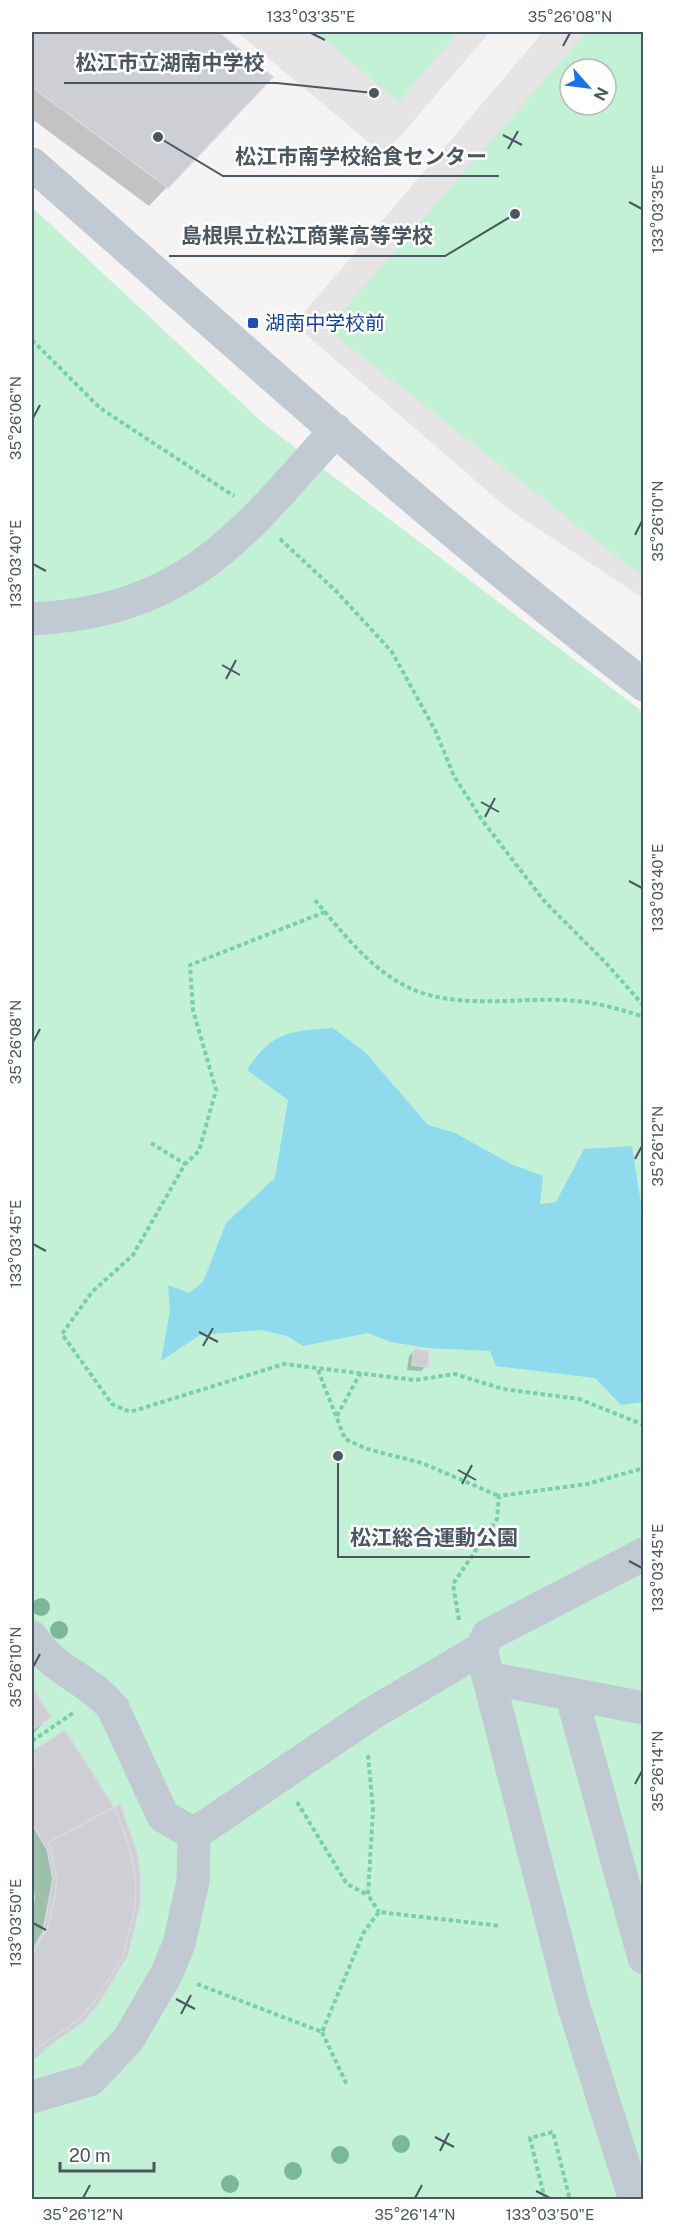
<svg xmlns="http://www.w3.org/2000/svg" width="675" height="2231" viewBox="0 0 675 2231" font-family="'Public Sans','Noto Sans JP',sans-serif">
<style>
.education{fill:#e6e4e5;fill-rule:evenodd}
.green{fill:#c3f1d5;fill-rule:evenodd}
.water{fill:#90daee}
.shadow{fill:#0003}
.building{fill:#cdcfd5;stroke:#d7d9de;stroke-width:1.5}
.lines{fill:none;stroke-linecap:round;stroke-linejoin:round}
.path{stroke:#7ad0a6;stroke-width:4;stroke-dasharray:4.5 3;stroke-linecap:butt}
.minor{stroke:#c1cad2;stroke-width:33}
.tree{fill:#7bb799}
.ticks{fill:none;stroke:#4a5661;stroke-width:2}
.transit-dot{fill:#1a4fb4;stroke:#fff;stroke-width:2}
.labels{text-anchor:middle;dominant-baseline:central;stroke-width:5;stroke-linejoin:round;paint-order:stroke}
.transit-label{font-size:20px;fill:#164399;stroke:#fff;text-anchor:start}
.leader{fill:none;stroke:#4a5661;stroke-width:2}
.callout-dot{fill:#4a5661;stroke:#fff;stroke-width:2}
.callout-label{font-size:21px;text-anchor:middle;font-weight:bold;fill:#4a5661;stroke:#fff;stroke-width:5;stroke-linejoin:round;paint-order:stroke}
.neatline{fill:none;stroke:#4a5661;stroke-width:2}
.ticks-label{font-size:15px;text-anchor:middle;fill:#4a5661}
</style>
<rect width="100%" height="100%" fill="#f5f3f3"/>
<!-- education -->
<path class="education" d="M 237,32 L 490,32 L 384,155 Z
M 543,32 L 643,32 L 643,598 L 507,508 L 294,324 ZM 570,69 L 606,69 L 606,105 L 570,105 Z"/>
<!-- green -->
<path class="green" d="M 316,32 L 458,32 L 399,102 Z
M 586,32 L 643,32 L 643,574 L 625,563 L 327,329 ZM 570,69 L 606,69 L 606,105 L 570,105 Z
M 32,207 L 263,423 L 643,712 L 643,2199 L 32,2199 Z"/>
<!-- water -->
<path class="water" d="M 333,1028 L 365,1052 L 428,1125 L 455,1133 L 511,1164 L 543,1176 L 540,1204 L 556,1202 L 584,1149 L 632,1146 L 643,1216 L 643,1402 L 621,1405 L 595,1378 L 496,1366 L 490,1351 L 427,1348 L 391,1342 L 368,1333 L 303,1346 L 287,1336 L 261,1330 L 200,1335 L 161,1361 L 170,1311 L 168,1285 L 189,1293 L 203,1282 L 226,1223 L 275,1178 L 288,1100 L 247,1070 C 272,1031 291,1031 333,1028 Z"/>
<!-- shadow -->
<path class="shadow" d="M 32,32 L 216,32 L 271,77 L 149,206 L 32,119 Z
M 415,1351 L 426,1366 L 421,1371 L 407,1370 L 409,1356 Z
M 32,1690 L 49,1717 L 32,1735 Z
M 65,1732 L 83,2020 L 32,2060 L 32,2052 L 50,2042 L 55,2036 L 32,2049 L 32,1917 L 35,1898 L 32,1879 L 32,1753 Z"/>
<!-- building -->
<path class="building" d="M 32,32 L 218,32 L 273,77 L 168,188 L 32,87 Z
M 414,1349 L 429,1351 L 428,1367 L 412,1365 Z
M 32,1687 L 51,1717 L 32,1730 Z
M 65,1730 L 116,1810 L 130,1849 L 136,1880 L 135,1908 L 122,1959 L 93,2004 L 77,2021 L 32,2052 L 32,1951 L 43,1932 L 53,1878 L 47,1849 L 32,1824 L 32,1763 L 34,1761 L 32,1751 Z
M 120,1804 L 137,1852 L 140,1874 L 140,1904 L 128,1955 L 99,2003 L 84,2021 L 32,2058 L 32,1955 L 48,1927 L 55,1896 L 57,1880 L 49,1842 Z"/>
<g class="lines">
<!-- path -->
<path class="path" d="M 32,340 L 100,408 L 234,496
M 280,539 L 337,592 L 392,652 L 435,730 L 454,776 L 482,820 L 545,902 L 605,962 L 644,1006
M 315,900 C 343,933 371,971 412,989 C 457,1009 515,998 563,1000 C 591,1001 617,1008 644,1017
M 325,912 L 190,965 L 193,1010 L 216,1090 L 199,1151 L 185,1164 L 133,1255 L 92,1292 L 62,1334 L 112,1404 L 130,1412 L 284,1364 L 415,1380 L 455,1374 L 503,1389 L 579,1399 L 644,1425
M 151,1143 L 185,1164
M 318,1370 L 345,1439 L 367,1449 L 422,1463 L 499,1496
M 337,1416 L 361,1372
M 459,1620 L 453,1584 L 497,1519 L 499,1496 L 587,1484 L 644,1468
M 32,1741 L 73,1713
M 368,1755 L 373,1809 L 368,1895 L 379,1912
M 297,1802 L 347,1884 L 368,1895
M 197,1984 L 322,2032 L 364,1932 L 379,1912 L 501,1926
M 322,2032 L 347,2085
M 545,2200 L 530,2138 L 553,2132 L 570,2200"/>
<!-- minor -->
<path class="minor" d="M 32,164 C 233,340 431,522 644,685
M 32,619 C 187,611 240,537 336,430
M 32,1637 C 54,1672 87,1677 113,1708 L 163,1816 L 194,1834
M 481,1649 L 573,2004 L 635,2200
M 488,1678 L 644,1708
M 571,1694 L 644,1958
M 32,2097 L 90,2080 L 128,2040 L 167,1973 L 179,1944 L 193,1881 L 194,1834 L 371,1714 L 481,1649 L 488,1635 L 644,1554"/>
</g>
<!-- trees -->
<g class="tree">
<circle cx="41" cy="1607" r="9"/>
<circle cx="59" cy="1630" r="9"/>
<circle cx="401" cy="2144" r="9"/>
<circle cx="340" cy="2155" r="9"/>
<circle cx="293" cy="2171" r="9"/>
<circle cx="230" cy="2184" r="9"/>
</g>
<!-- ticks -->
<path class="ticks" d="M 311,33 L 325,40M 563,46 L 570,33M 503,135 L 522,145M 508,149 L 518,131M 629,202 L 642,209M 33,418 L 40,405M 635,535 L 642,521M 33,564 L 46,571M 222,665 L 240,675M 226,679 L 236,660M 481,802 L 499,812M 485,817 L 495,798M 629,881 L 642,888M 33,1042 L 40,1029M 635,1159 L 642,1146M 33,1244 L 46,1251M 199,1332 L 218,1342M 203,1346 L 213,1328M 458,1470 L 476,1480M 462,1484 L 472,1465M 629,1561 L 642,1568M 33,1667 L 40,1654M 635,1784 L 642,1771M 33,1923 L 46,1930M 176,1999 L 195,2009M 181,2014 L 191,1995M 435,2137 L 454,2147M 440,2151 L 449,2133M 536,2191 L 550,2198M 83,2198 L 90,2185M 415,2198 L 422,2185"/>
<!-- markers -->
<rect class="transit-dot" x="247" y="317" width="12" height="12" rx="3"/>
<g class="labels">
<!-- transit labels -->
<g class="transit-label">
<text x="265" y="323">湖南中学校前</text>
</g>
</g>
<!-- callouts -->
<path class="leader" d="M374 93L277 83H64M158 137L223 176H499M515 214L445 256H169M338 1456L338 1557H530"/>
<g class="callout-dot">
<circle cx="374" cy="93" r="6"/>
<circle cx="158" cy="137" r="6"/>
<circle cx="515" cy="214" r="6"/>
<circle cx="338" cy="1456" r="6"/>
</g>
<g class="callout-label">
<text x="170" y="70">松江市立湖南中学校</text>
<text x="361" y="164">松江市南学校給食センター</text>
<text x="307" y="243">島根県立松江商業高等学校</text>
<text x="434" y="1545">松江総合運動公園</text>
</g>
<!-- border -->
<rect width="675" height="2231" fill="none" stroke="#ffffff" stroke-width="66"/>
<!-- north arrow -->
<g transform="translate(588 87) rotate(118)"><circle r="28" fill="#ffffff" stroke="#b7bbc0" stroke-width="1.5"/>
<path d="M0-4.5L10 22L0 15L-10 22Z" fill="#1a73e8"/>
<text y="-9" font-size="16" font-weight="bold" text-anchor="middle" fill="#4a5661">N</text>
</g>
<!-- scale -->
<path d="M60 2162v9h94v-9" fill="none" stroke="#4a5661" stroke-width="3"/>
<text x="69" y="2162" font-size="18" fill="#4a5661" stroke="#ffffff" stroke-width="4.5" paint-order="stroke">20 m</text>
<rect x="33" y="33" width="609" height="2165" class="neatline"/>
<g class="ticks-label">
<text x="311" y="22">133°03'35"E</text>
<text x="570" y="22">35°26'08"N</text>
<text transform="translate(658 209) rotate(-90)" y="5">133°03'35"E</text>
<text transform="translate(16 418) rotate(-90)" y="5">35°26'06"N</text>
<text transform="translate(658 521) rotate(-90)" y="5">35°26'10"N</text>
<text transform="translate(16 564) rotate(-90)" y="5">133°03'40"E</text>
<text transform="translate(658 888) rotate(-90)" y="5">133°03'40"E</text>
<text transform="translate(16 1042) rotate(-90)" y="5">35°26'08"N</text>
<text transform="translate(658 1146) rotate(-90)" y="5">35°26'12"N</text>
<text transform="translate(16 1244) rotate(-90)" y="5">133°03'45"E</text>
<text transform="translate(658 1568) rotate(-90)" y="5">133°03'45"E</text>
<text transform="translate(16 1667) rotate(-90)" y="5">35°26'10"N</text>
<text transform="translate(658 1771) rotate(-90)" y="5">35°26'14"N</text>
<text transform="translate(16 1923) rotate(-90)" y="5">133°03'50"E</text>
<text x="83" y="2220">35°26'12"N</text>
<text x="415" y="2220">35°26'14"N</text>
<text x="550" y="2220">133°03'50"E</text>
</g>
</svg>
